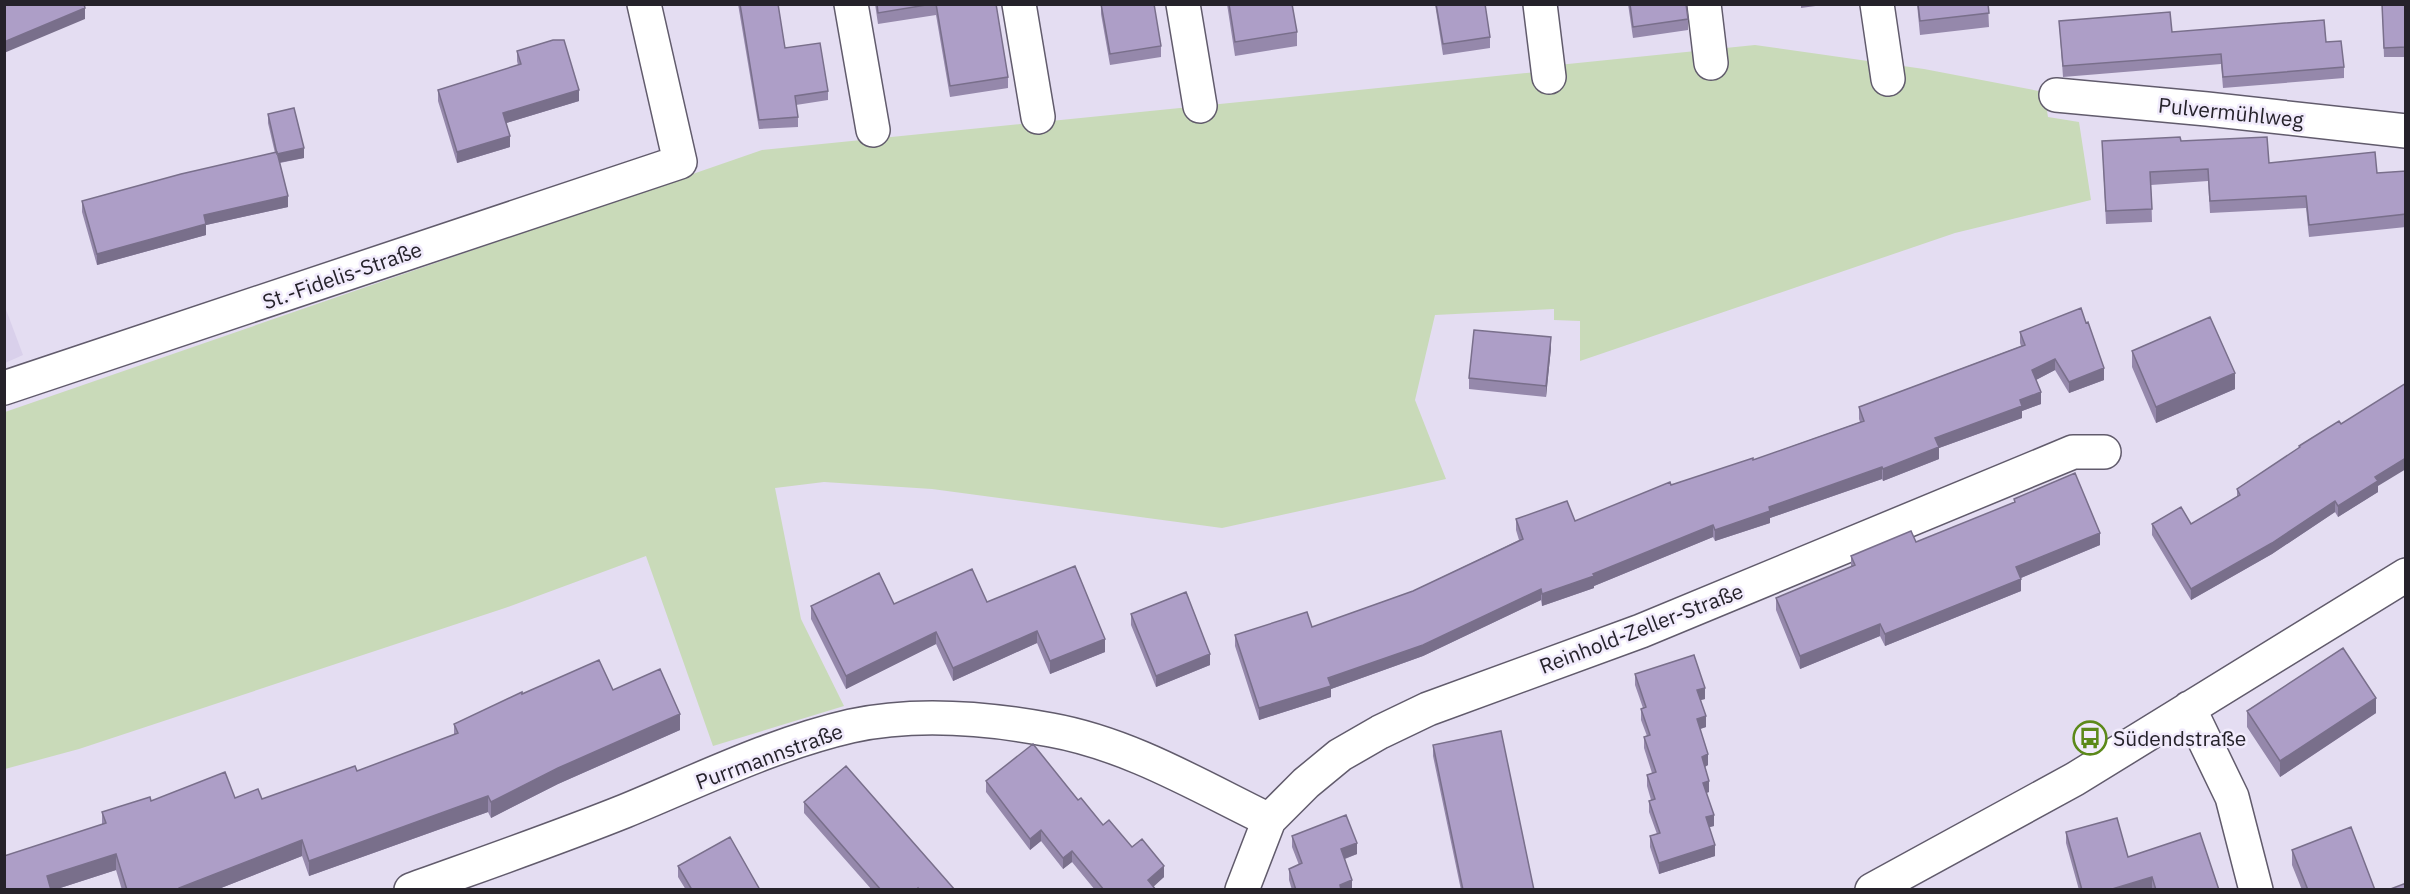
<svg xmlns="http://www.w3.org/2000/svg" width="2410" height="894" viewBox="0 0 2410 894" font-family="'IBM Plex Sans',sans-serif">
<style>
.built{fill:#d9d0eb}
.green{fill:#c9dab9}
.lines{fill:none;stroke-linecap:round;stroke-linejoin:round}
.minor-casing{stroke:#615b6c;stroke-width:36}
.minor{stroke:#fff;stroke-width:33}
.wall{fill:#9588ab}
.shaded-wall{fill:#796f8b}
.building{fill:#ad9ec7;stroke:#796f8b;stroke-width:1.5}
.labels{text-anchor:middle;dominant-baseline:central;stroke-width:5;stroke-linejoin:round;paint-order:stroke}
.street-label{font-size:21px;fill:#25222a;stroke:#f1ebfc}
.poi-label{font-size:21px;fill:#25222a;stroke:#f1ebfc;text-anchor:start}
</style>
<rect width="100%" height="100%" fill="#e4ddf2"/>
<!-- built -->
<path class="built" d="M 5,307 L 23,355 L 5,363 L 4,363 Z"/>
<!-- green -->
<path class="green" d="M 1755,45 L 1924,69 L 2044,92 L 2048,117 L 2079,122 L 2091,200 L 1955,233 L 1580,361 L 1580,321 L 1554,320 L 1554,309 L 1435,315 L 1415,400 L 1446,479 L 1222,528 L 932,489 L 824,482 L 775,488 L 801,619 L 844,706 L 713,746 L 646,556 L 505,608 L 79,749 L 5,769 L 5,412 L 762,150 L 1557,70 L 1558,65 Z"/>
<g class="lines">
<!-- minor casing -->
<g class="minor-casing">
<path id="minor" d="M 851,4 L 873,130
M 1019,4 L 1038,117
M 1183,4 L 1200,106
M 1540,4 L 1549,77
M 1704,4 L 1711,63
M 1877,4 L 1888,79
M 2056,95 L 2207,109 L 2406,131
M 4,388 L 680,162 L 644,4
M 2189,708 L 2232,797 L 2256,890
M 411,890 C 483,864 555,839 625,811 C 700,780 773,744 851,726 C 915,712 987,718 1051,730 C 1129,744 1199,786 1269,820
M 1242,890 L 1269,820 L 1306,783 L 1340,755 L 1380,732 L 1428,709 L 1641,631 L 2073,452 L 2104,452
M 1872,890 L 2075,779 L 2406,575"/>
</g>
<!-- minor -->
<use href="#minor" class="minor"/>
</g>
<!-- wall -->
<path class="wall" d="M 738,4 L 778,4 L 785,48 L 828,91 L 828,100 L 796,105 L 798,117 L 798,127 L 759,129 Z
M 875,4 L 996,4 L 1008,77 L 1008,88 L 950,97 L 936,15 L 878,24 Z
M 1101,4 L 1161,46 L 1161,57 L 1110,65 L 1101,14 Z
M 1227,4 L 1292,4 L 1297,32 L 1297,46 L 1235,56 Z
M 1435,4 L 1485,4 L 1490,37 L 1490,48 L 1443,55 Z
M 1628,4 L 1686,4 L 1688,19 L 1688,30 L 1633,38 Z
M 1801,4 L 1830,4 L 1801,8 Z
M 1917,4 L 1988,4 L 1989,27 L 1920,35 Z
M 2382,4 L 2406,4 L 2406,57 L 2384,57 Z
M 2059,21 L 2172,32 L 2326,42 L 2344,67 L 2344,78 L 2223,88 L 2221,64 L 2063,77 Z
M 517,51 L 579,101 L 506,123 L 510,147 L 457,163 L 438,101 L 438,90 L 518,65 L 517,61 Z
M 268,114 L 304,158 L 280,163 L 288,207 L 206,225 L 206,235 L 97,265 L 82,212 L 82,201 L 275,153 L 268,123 Z
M 2102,141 L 2181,141 L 2269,163 L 2377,173 L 2406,171 L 2406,227 L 2309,237 L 2306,208 L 2210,213 L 2208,181 L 2151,185 L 2152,222 L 2106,224 Z
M 2020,332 L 2104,380 L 2069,393 L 2055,370 L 2036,380 L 2041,404 L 2022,411 L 2022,418 L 1939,448 L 1939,459 L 1883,481 L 1882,479 L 1770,518 L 1770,523 L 1715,541 L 1713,537 L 1594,586 L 1594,588 L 1542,606 L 1541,600 L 1423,656 L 1331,689 L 1331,697 L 1259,720 L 1235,646 L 1235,635 L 1312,627 L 1413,591 L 1519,540 L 1516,530 L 1516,519 L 1575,521 L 1671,485 L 1753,460 L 1860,422 L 1859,419 L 1859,407 L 2021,346 L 2020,343 Z
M 1551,348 L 1546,397 L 1469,389 L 1469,378 Z
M 2132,351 L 2235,389 L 2156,423 L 2132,367 Z
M 2299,446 L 2378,486 L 2378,492 L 2338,517 L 2335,512 L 2272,554 L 2191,600 L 2152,535 L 2152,524 L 2191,524 L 2237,497 L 2237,489 L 2299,448 Z
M 2014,499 L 2100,545 L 2021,578 L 2021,591 L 1885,646 L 1880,636 L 1800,669 L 1776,610 L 1776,598 L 1851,567 L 1851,556 L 1916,542 L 2014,503 Z
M 987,602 L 1105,652 L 1050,674 L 1037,643 L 953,681 L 936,644 L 846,689 L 811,619 L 811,606 Z
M 1131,614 L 1210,665 L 1156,687 L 1131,625 Z
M 1635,674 L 1705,699 L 1700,700 L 1706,727 L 1700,729 L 1708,765 L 1705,767 L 1709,792 L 1706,793 L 1714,826 L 1709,827 L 1715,856 L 1659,874 L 1650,847 L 1650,836 L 1657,834 L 1649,812 L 1649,801 L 1651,800 L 1647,786 L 1647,775 L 1652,773 L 1644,748 L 1644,737 L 1647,736 L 1641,720 L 1641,709 L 1643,708 L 1635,685 Z
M 613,690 L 680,730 L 558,784 L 491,818 L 488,812 L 309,876 L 302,856 L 216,890 L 122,890 L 116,870 L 54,890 L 4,890 L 102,824 L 102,812 L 151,801 L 235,798 L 262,799 L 357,771 L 454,735 L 454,724 L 522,694 Z
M 2247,711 L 2376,713 L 2280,777 L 2247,727 Z
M 1433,745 L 1534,890 L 1461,890 L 1433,756 Z
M 986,781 L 1078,800 L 1103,825 L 1132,847 L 1164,877 L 1153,886 L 1156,890 L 1095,890 L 1072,862 L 1063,869 L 1041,841 L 1030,850 L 986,792 Z
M 804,802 L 955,890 L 872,890 L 804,813 Z
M 2066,832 L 2128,857 L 2219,890 L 2153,890 L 2152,888 L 2148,890 L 2079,890 L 2066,843 Z
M 1292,836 L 1357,854 L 1345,859 L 1352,890 L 1292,890 L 1289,880 L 1289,869 L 1299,865 L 1292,847 Z
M 2292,850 L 2375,890 L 2302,890 L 2292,865 Z
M 678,866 L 760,890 L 686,890 L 678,877 Z"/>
<!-- shaded-wall -->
<path class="shaded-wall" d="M 85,8 L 85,19 L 4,53 L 4,42 Z
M 579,90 L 579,101 L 503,124 L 503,113 Z
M 510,136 L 510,147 L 457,163 L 457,152 Z
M 304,148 L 304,158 L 277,163 L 277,154 Z
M 288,196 L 288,207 L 206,225 L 206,235 L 97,265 L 97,254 L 204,215 Z
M 1551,337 L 1551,348 L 1546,397 L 1546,386 Z
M 2055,359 L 2055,370 L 2032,382 L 2032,370 Z
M 2104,368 L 2104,380 L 2069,393 L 2069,382 Z
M 2235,373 L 2235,389 L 2156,423 L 2156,407 Z
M 2041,392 L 2041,404 L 2022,411 L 2022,418 L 1939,448 L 1939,459 L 1883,481 L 1883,469 L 1935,438 L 2020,400 Z
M 2406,458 L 2406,469 L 2378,486 L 2378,492 L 2338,517 L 2338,506 L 2375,477 Z
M 1882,467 L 1882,479 L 1770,518 L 1770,523 L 1715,541 L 1715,530 L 1769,507 Z
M 2335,501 L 2335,512 L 2272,554 L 2191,600 L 2191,589 Z
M 1713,525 L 1713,537 L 1594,586 L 1594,588 L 1542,606 L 1542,594 L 1593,574 Z
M 2100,533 L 2100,545 L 2016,580 L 2016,567 Z
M 2021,579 L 2021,591 L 1885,646 L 1885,634 Z
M 1541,589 L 1541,600 L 1423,656 L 1331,689 L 1331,697 L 1259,720 L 1259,708 Z
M 1880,624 L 1880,636 L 1800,669 L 1800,656 Z
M 1037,631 L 1037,643 L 953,681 L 953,668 Z
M 936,632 L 936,644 L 846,689 L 846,676 Z
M 1105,639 L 1105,652 L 1050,674 L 1050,661 Z
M 1210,654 L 1210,665 L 1156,687 L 1156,676 Z
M 1705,688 L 1705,699 L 1697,701 L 1697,690 Z
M 2376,698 L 2376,713 L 2280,777 L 2280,761 Z
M 680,714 L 680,730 L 558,784 L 491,818 L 491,802 L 558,768 Z
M 1706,716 L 1706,727 L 1697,730 L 1697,719 Z
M 1708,754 L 1708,765 L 1702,768 L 1702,757 Z
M 1709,781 L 1709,792 L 1703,794 L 1703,783 Z
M 488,796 L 488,812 L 309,876 L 309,861 Z
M 1714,815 L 1714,826 L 1706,828 L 1706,817 Z
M 1041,830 L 1041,841 L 1030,850 L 1030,839 Z
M 302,840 L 302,856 L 216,890 L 179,890 L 179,888 Z
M 1357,843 L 1357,854 L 1341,860 L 1341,849 Z
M 1715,845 L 1715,856 L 1659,874 L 1659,863 Z
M 1072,851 L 1072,862 L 1063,869 L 1063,858 Z
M 116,854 L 116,870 L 54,890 L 47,890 L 47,876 Z
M 1164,866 L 1164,877 L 1150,890 L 1148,880 Z
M 2152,877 L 2152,888 L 2148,890 L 2109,890 Z
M 1352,880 L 1352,890 L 1340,890 L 1340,885 Z"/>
<!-- building -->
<path class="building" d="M 4,4 L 84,4 L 85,8 L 4,42 Z
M 740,4 L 778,4 L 785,48 L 820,43 L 828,91 L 795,96 L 798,117 L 759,120 Z
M 877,4 L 932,4 L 878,13 Z
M 936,4 L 996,4 L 1008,77 L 950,86 Z
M 1101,4 L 1154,4 L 1161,46 L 1110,54 Z
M 1229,4 L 1292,4 L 1297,32 L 1235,42 Z
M 1436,4 L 1485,4 L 1490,37 L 1443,44 Z
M 1630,4 L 1686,4 L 1688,19 L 1633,27 Z
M 1918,4 L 1988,4 L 1989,13 L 1920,21 Z
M 2382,4 L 2406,4 L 2406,47 L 2384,48 Z
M 2170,12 L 2172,32 L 2324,20 L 2326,42 L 2341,41 L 2344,67 L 2223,77 L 2221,54 L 2063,66 L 2059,21 Z
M 553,40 L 564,40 L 579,90 L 503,113 L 510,136 L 457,152 L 438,90 L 521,64 L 517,51 Z
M 294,108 L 304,148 L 277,154 L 268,114 Z
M 2180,137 L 2181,141 L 2267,137 L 2269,163 L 2375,152 L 2377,173 L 2406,171 L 2406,214 L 2309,225 L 2306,196 L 2210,201 L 2208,169 L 2150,172 L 2152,209 L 2106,211 L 2102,141 Z
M 277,152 L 288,196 L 204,215 L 206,224 L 97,254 L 82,201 L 181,174 Z
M 2081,308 L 2086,323 L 2088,322 L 2104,368 L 2069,382 L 2055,359 L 2032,370 L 2041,392 L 2020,400 L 2022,406 L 1935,438 L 1939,447 L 1883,469 L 1882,467 L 1769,507 L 1770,511 L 1715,530 L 1713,525 L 1593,574 L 1594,576 L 1542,594 L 1541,589 L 1423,645 L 1328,678 L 1331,686 L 1259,708 L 1235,635 L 1307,612 L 1312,627 L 1413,591 L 1523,539 L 1516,519 L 1567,501 L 1575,521 L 1670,482 L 1671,485 L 1753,458 L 1753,460 L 1864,421 L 1859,407 L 2025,345 L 2020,332 Z
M 2210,317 L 2235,373 L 2156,407 L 2132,351 Z
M 1474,330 L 1551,337 L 1546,386 L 1469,378 Z
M 2406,383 L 2406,458 L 2375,477 L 2378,481 L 2338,506 L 2335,501 L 2272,543 L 2191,589 L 2152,524 L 2181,507 L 2191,524 L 2240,495 L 2237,489 L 2300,447 L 2299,446 L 2339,421 L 2341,424 Z
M 2075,473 L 2100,533 L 2016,567 L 2021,579 L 1885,634 L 1880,624 L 1800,656 L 1776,598 L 1855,565 L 1851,556 L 1911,531 L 1916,542 L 2015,502 L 2014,499 Z
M 1075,566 L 1105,639 L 1050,661 L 1037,631 L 953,668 L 936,632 L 846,676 L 811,606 L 879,573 L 894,604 L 972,569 L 987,602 Z
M 1186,592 L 1210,654 L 1156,676 L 1131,614 Z
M 2343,648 L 2376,698 L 2280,761 L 2247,711 Z
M 1694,655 L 1705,688 L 1697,690 L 1706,716 L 1697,719 L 1708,754 L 1702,757 L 1709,781 L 1703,783 L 1714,815 L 1706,817 L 1715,845 L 1659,863 L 1650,836 L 1660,833 L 1649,801 L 1655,799 L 1647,775 L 1656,772 L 1644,737 L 1650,735 L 1641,709 L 1646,707 L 1635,674 Z
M 599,660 L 613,690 L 660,669 L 680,714 L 558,768 L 491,802 L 488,796 L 309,861 L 302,840 L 179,888 L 179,890 L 127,890 L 116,854 L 47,876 L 51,890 L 4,890 L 4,856 L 106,823 L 102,812 L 150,797 L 151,801 L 225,772 L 235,798 L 258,789 L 262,799 L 355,766 L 357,771 L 458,733 L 454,724 L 522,692 L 522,694 Z
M 1501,731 L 1534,890 L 1463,890 L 1433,745 Z
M 1033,744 L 1078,800 L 1081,798 L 1103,825 L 1109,820 L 1132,847 L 1142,839 L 1164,866 L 1148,880 L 1156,890 L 1104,890 L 1072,851 L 1063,858 L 1041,830 L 1030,839 L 986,781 Z
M 846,766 L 955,890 L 919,890 L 918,888 L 916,890 L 881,890 L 804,802 Z
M 1346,815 L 1357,843 L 1341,849 L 1352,880 L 1340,885 L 1341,890 L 1296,890 L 1289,869 L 1302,863 L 1292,836 Z
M 2117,818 L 2128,857 L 2200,833 L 2219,890 L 2156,890 L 2152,877 L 2109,890 L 2082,890 L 2066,832 Z
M 2351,827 L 2375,890 L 2308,890 L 2292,850 Z
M 730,837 L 760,890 L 692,890 L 678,866 Z
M 2406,883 L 2406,890 L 2388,890 Z"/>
<!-- icons -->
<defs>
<g id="bus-ring" transform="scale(1.725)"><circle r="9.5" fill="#f1ebfc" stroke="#5c891a" stroke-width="1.5"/><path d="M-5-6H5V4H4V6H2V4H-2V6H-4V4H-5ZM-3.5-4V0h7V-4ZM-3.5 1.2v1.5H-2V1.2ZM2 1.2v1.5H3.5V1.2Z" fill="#5c891a"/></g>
</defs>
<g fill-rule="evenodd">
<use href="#bus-ring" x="2090" y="738"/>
</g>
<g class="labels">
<!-- street labels -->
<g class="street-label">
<text transform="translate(2231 112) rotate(6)">Pulvermühlweg</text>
<text transform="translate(342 275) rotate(-19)">St.-Fidelis-Straße</text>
<text transform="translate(1641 628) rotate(-21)">Reinhold-Zeller-Straße</text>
<text transform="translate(769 756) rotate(-20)">Purrmannstraße</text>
</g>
<!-- poi labels -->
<g class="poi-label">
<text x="2113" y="738">Südendstraße</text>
</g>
</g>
<!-- border -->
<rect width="2410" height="894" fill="none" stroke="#25222a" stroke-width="12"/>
</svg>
